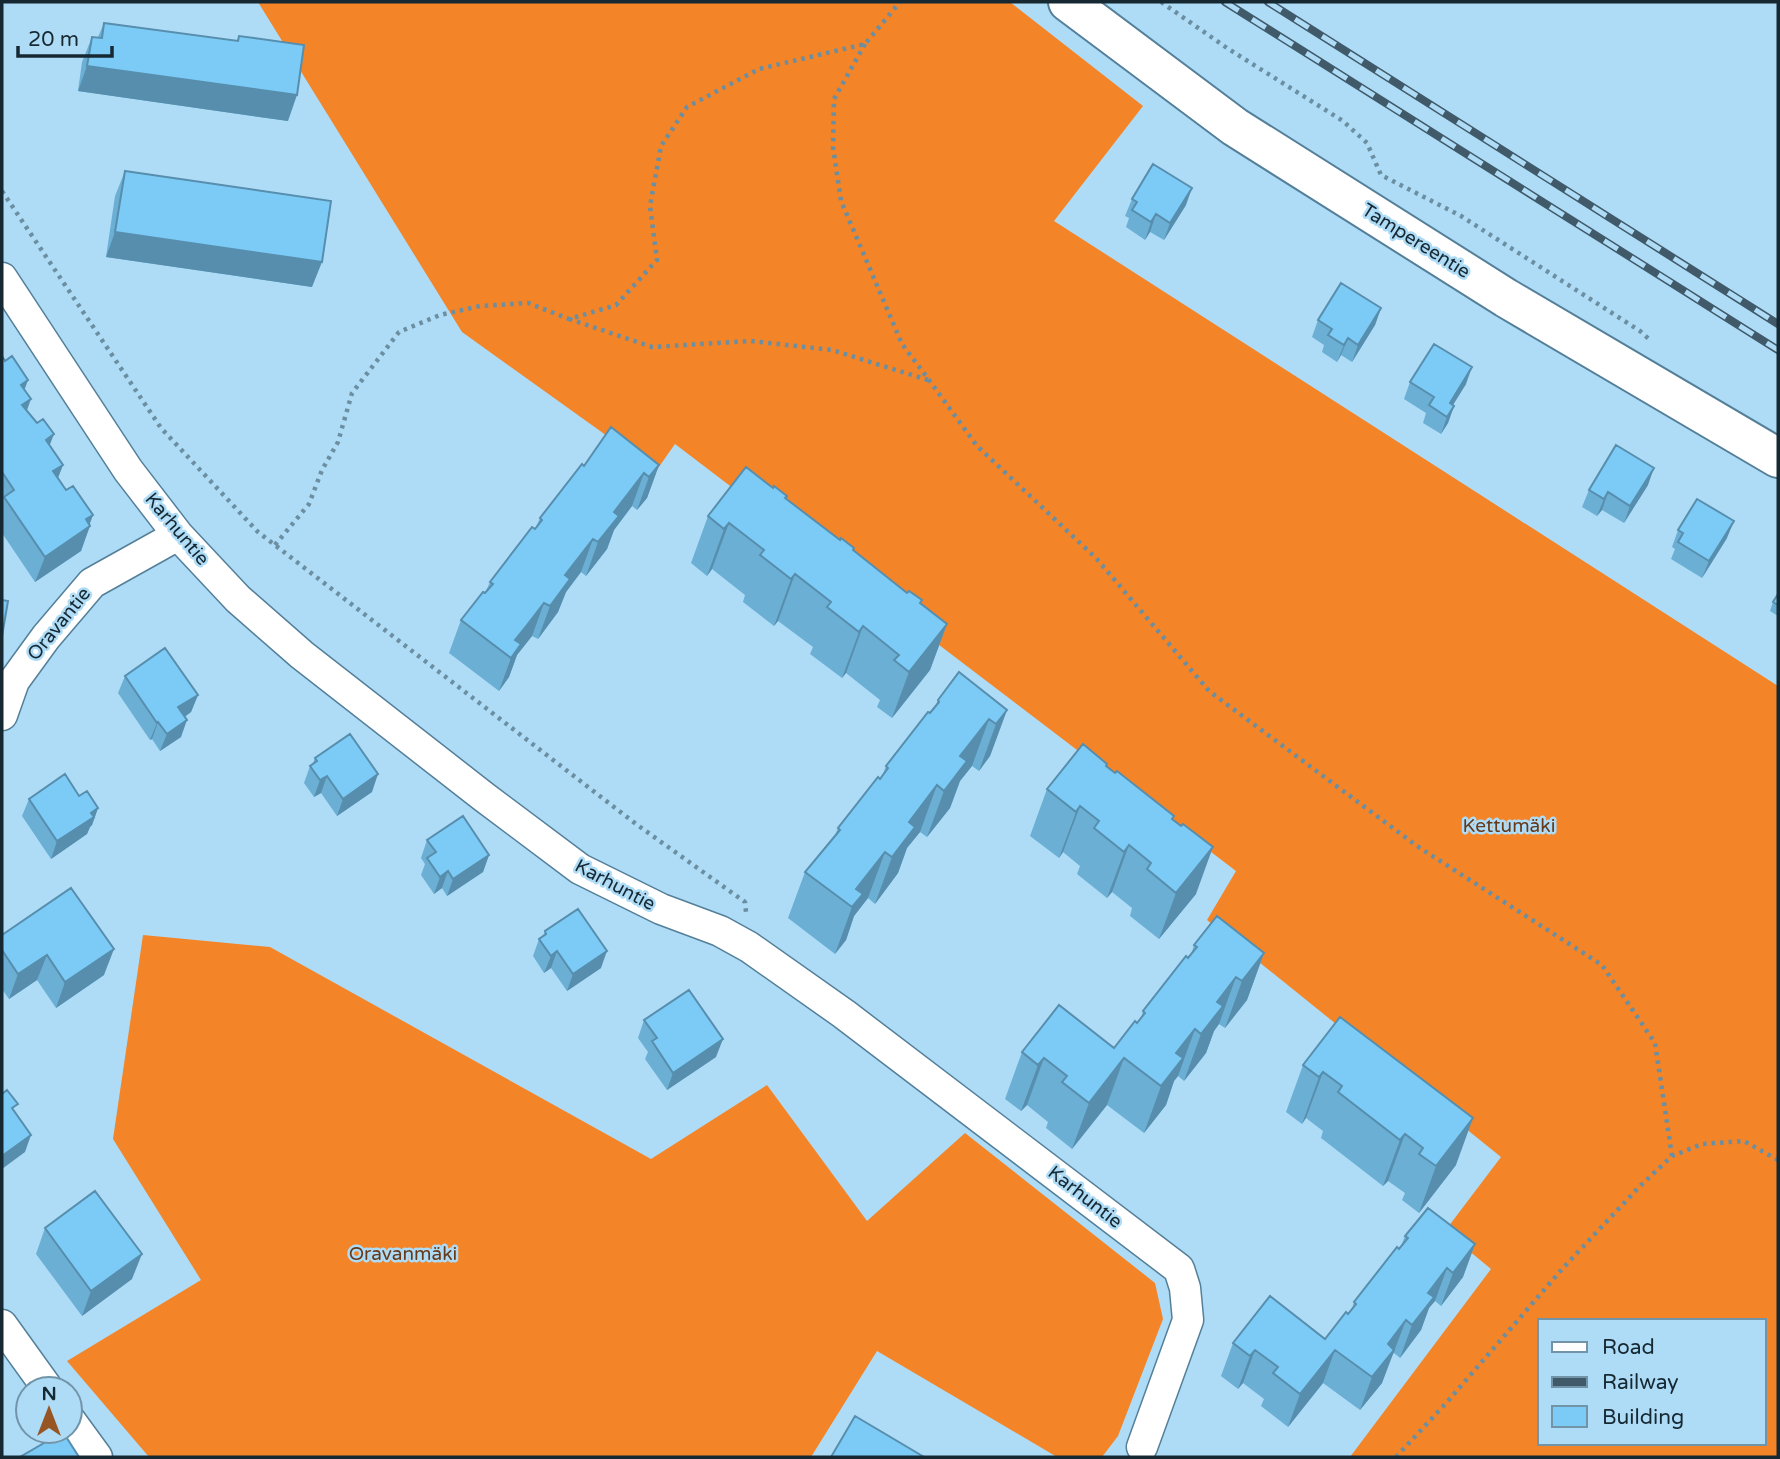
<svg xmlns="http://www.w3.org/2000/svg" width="1780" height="1459" viewBox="0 0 1780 1459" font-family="'Varela Round',sans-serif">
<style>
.forest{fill:#f38428;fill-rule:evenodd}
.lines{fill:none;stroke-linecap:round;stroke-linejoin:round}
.minor-casing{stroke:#547f98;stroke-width:33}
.secondary-casing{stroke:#547f98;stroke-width:42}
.path{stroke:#6c8ea1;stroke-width:4.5;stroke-dasharray:3.5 5;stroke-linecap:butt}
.minor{stroke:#fff;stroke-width:30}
.secondary{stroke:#fff;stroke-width:38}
.rail-casing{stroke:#405a69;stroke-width:8}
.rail{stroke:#aedcf7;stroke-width:5;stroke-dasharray:16;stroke-linecap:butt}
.wall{fill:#6bafd4}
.shaded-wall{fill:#578ead}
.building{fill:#7ccbf7;stroke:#578ead;stroke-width:2}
.labels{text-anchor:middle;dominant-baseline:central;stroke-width:5;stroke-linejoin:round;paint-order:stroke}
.street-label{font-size:19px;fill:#162832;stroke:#aedcf7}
.park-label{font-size:19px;fill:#663918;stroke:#aedcf7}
</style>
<rect width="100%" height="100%" fill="#aedcf7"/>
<!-- forest -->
<path class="forest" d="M 258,2 L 1010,2 L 1143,106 L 1054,221 L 1778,686 L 1778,1457 L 1350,1457 L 1491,1269 L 1445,1231 L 1501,1157 L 1207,920 L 1236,871 L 675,444 L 656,471 L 462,332 ZM 1540,1321 L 1764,1321 L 1764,1443 L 1540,1443 Z
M 143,935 L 270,947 L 651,1159 L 767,1085 L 867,1221 L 965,1133 L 1155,1283 L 1163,1319 L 1118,1436 L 1102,1457 L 1057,1457 L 877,1351 L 811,1457 L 149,1457 L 67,1361 L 201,1280 L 113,1139 Z"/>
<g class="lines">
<!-- minor casing -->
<g class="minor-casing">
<path id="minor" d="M 2,278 L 128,470 L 178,535 L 238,599 L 302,655 L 484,797 L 580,869 L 661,909 L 720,931 L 749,947 L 844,1014 L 1179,1269 L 1185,1288 L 1188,1320 L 1142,1447
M 2,715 L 14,681 L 46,637 L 92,583 L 178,535
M 2,1325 L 48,1389
M 70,1420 L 97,1457"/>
</g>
<!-- secondary casing -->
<g class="secondary-casing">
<path id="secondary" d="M 1068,2 L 1235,127 L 1506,298 L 1778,458"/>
</g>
<!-- path -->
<path class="path" d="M 1161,2 L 1227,48 L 1343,121 L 1367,143 L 1381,175 L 1461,216 L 1640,331 L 1651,341
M 865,44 L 834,99 L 833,147 L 841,201 L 902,344 L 929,380 L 977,446 L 1096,558 L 1209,691 L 1417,846 L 1602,965 L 1655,1043 L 1672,1156
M 2,191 L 161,428 L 258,532 L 636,824 L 745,902 L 746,912
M 569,319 L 652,347 L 751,341 L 832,350 L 928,380
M 275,545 L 309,504 L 322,470 L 338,442 L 352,393 L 399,332 L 440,315 L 480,306 L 528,303 L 569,319 L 616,305 L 657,260 L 650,206 L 661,146 L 687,107 L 759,69 L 865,44 L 900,2
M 1396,1457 L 1448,1401 L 1563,1268 L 1639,1187 L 1672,1156 L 1702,1144 L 1744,1141 L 1778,1160"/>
<!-- minor -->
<use href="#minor" class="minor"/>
<!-- secondary -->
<use href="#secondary" class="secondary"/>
<!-- rail casing -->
<g class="rail-casing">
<path id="rail" d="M 1225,2 L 1778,350
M 1268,2 L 1778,324"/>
</g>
<!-- rail -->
<use href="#rail" class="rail"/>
</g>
<!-- wall -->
<path class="wall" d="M 104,23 L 237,41 L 239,36 L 288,121 L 78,91 L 82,62 L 92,37 L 98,37 Z
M 125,171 L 312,287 L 106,257 L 115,196 Z
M 1132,199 L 1186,205 L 1164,240 L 1150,232 L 1145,240 L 1126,227 L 1129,218 L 1125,216 Z
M 1381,308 L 1375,325 L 1352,362 L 1341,355 L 1337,362 L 1322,352 L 1324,345 L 1312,337 L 1318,320 Z
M 2,356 L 25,390 L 27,411 L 63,465 L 58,478 L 66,490 L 93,515 L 81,551 L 35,582 L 2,533 Z
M 1410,382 L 1466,384 L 1453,405 L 1454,406 L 1448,423 L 1441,434 L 1423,423 L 1426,413 L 1404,399 Z
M 659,465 L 647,498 L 637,510 L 632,506 L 614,530 L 607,549 L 586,576 L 581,572 L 566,592 L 558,612 L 538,639 L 532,636 L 517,655 L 509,677 L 499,691 L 449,653 L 461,620 L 485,593 L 490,582 L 535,529 L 540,518 Z
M 1648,485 L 1624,523 L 1602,510 L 1597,516 L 1582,507 L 1589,490 Z
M 786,499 L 840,540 L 854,548 L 853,551 L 907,593 L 922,600 L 920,603 L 947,624 L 930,670 L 892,718 L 877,707 L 880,700 L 846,673 L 842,678 L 810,654 L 813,647 L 778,621 L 774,626 L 743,602 L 745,595 L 712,569 L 707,576 L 691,563 L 708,516 Z
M 1678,530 L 1727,538 L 1702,578 L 1671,559 L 1675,549 L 1672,547 Z
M 1778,594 L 1778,616 L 1770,611 L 1773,602 Z
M 125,676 L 198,695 L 191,712 L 185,717 L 181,737 L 160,751 L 152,739 L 150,740 L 118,693 Z
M 938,700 L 1007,710 L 990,756 L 979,771 L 972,766 L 960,781 L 950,808 L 927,837 L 920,832 L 907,848 L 898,873 L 875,904 L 868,898 L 854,916 L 846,940 L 835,954 L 788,918 L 805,872 L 835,835 L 838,828 L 880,779 L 883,774 L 886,766 L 935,707 Z
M 315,758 L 372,792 L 337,816 L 321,793 L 314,797 L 304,783 L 310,766 L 313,763 Z
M 1106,767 L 1173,819 L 1196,894 L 1159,939 L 1130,916 L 1132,908 L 1112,892 L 1107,898 L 1077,874 L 1080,866 L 1063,852 L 1059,858 L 1030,836 L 1047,789 Z
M 79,796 L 98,808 L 92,825 L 90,827 L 87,834 L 51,859 L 22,816 L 29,799 Z
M 427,840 L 489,855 L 483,872 L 447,896 L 442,888 L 434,894 L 421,875 L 425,864 L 421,858 Z
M 545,931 L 601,968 L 567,991 L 551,968 L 544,973 L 533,956 L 539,939 L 543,936 Z
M 2,935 L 104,975 L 56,1008 L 37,980 L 9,999 L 2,989 Z
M 1194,945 L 1264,953 L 1247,1000 L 1225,1028 L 1219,1024 L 1214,1031 L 1206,1053 L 1184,1081 L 1178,1076 L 1174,1081 L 1166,1105 L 1144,1133 L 1107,1105 L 1072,1149 L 1046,1128 L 1048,1122 L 1027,1105 L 1021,1111 L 1005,1099 L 1022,1052 L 1114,1048 L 1137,1023 L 1141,1018 L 1143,1011 L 1191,955 Z
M 1340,1017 L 1456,1165 L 1419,1213 L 1402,1200 L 1405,1193 L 1388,1181 L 1383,1186 L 1321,1138 L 1323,1131 L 1306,1118 L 1302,1124 L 1286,1112 L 1303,1065 Z
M 644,1020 L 716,1057 L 667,1090 L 645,1059 L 648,1052 L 638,1038 Z
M 45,1228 L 132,1279 L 82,1316 L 36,1254 Z
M 1405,1236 L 1475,1244 L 1463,1277 L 1441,1306 L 1435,1301 L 1429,1308 L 1421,1330 L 1400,1358 L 1394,1353 L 1391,1357 L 1382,1383 L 1360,1410 L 1323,1383 L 1288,1427 L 1261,1406 L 1264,1399 L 1243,1383 L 1238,1389 L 1221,1376 L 1233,1343 L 1325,1339 L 1352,1309 L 1354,1302 L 1401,1246 Z"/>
<!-- shaded-wall -->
<path class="shaded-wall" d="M 87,66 L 297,95 L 288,121 L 78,91 Z
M 1192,188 L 1186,205 L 1164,240 L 1170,223 Z
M 1156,214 L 1150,232 L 1145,240 L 1151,222 Z
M 115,232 L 322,262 L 312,287 L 106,257 Z
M 1381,308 L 1375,325 L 1352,362 L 1358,345 Z
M 1348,338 L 1341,355 L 1337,362 L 1344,345 Z
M 1472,367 L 1466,384 L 1446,416 L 1450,403 Z
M 28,380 L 19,405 L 21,385 Z
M 31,399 L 22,424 L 22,405 Z
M 1454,406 L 1448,423 L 1441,434 L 1447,417 Z
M 54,434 L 44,460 L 46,440 Z
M 63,465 L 53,490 L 53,471 Z
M 659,465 L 647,498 L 637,510 L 649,477 Z
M 1654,468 L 1648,485 L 1624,523 L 1630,506 Z
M 644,473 L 632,506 L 614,530 L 607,549 L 586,576 L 598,542 L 614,512 Z
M 1608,492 L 1602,510 L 1597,516 L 1604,499 Z
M 93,515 L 88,527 L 90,526 L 81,551 L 35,582 L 45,557 L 86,519 Z
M 1734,521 L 1727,538 L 1702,578 L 1709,561 Z
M 729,523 L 712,569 L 707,576 L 724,529 Z
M 593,539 L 581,572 L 566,592 L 558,612 L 538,639 L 550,606 L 565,575 Z
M 795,574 L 778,621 L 774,626 L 791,579 Z
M 544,603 L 532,636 L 517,655 L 509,677 L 499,691 L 511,658 L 515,640 Z
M 947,624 L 930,670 L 892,718 L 909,672 Z
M 863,626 L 846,673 L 842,678 L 859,632 Z
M 198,695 L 191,712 L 172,725 L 178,707 Z
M 1007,710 L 990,756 L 979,771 L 996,724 Z
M 989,719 L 972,766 L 960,781 L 950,808 L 927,837 L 944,791 L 960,756 Z
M 187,720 L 181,737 L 160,751 L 167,734 Z
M 158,722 L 152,739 L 150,740 L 157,723 Z
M 378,774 L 372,792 L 337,816 L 343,799 Z
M 327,776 L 321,793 L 314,797 L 320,780 Z
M 937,785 L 920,832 L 907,848 L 898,873 L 875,904 L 892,857 L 909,822 Z
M 1080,806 L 1063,852 L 1059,858 L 1076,812 Z
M 98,808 L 92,825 L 90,827 L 87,834 L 51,859 L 57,841 Z
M 1129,845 L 1112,892 L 1107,898 L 1124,852 Z
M 1213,847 L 1196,894 L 1159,939 L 1176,893 Z
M 885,852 L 868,898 L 854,916 L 846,940 L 835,954 L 852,907 L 856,889 Z
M 489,855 L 483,872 L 447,896 L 453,879 Z
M 448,871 L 442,888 L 434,894 L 440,877 Z
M 114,949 L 104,975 L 56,1008 L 65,982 Z
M 557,951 L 551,968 L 544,973 L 551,956 Z
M 607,951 L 601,968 L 567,991 L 573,974 Z
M 1264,953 L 1247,1000 L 1225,1028 L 1242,981 Z
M 47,955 L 37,980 L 9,999 L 18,974 Z
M 1236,977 L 1219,1024 L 1214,1031 L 1206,1053 L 1184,1081 L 1201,1034 L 1217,1002 Z
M 1195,1029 L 1178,1076 L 1174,1081 L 1166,1105 L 1144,1133 L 1161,1086 L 1176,1053 Z
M 723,1039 L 716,1057 L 667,1090 L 673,1073 Z
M 1044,1058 L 1027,1105 L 1021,1111 L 1038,1065 Z
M 1124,1058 L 1107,1105 L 1072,1149 L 1089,1103 Z
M 1323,1072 L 1306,1118 L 1302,1124 L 1319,1077 Z
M 1473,1118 L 1456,1165 L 1419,1213 L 1436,1166 Z
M 1405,1134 L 1388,1181 L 1383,1186 L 1400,1140 Z
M 31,1135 L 25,1152 L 2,1169 L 2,1156 Z
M 1475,1244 L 1463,1277 L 1441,1306 L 1453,1273 Z
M 142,1254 L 132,1279 L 82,1316 L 91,1291 Z
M 1447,1268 L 1435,1301 L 1429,1308 L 1421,1330 L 1400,1358 L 1412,1325 L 1428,1293 Z
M 1406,1320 L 1382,1383 L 1360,1410 L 1372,1377 L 1388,1344 Z
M 1255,1350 L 1243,1383 L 1238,1389 L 1250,1356 Z
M 1335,1350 L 1323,1383 L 1288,1427 L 1300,1394 Z"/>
<!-- building -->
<path class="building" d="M 104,23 L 238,41 L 239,36 L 304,45 L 297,95 L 87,66 L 92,37 L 102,38 Z
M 1153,164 L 1192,188 L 1170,223 L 1156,214 L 1151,222 L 1132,210 L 1137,202 L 1132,199 Z
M 125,171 L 331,201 L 322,262 L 115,232 Z
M 1341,283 L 1381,308 L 1358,345 L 1348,338 L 1344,345 L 1328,335 L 1332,329 L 1318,320 Z
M 1434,344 L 1472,367 L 1450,403 L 1454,406 L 1447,417 L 1429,405 L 1434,397 L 1410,382 Z
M 2,356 L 5,361 L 12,356 L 28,380 L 21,385 L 31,399 L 22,405 L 37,423 L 43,419 L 54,434 L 46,440 L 63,465 L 53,471 L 66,490 L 73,486 L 93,515 L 86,519 L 90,526 L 45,557 L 4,497 L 14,490 L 2,472 Z
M 611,427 L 659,465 L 649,477 L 644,473 L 614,512 L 619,516 L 598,542 L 593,539 L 565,575 L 570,579 L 550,606 L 544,603 L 527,625 L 515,640 L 521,644 L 511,658 L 461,620 L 483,592 L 485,593 L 493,584 L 490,582 L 532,527 L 535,529 L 542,520 L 540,518 L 582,464 L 584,466 Z
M 1616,445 L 1654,468 L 1630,506 L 1608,492 L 1604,499 L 1589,490 Z
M 746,467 L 773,488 L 774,486 L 787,496 L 785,498 L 840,540 L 841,538 L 854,548 L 853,550 L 907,593 L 909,591 L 922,600 L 920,603 L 947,624 L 909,672 L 894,660 L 899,655 L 863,626 L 859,632 L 827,607 L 831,602 L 795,574 L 791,579 L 760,555 L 764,550 L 729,523 L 724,529 L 708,516 Z
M 1697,499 L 1734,521 L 1709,561 L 1678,542 L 1683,533 L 1678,530 Z
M 1778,594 L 1778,605 L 1773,602 Z
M 2,600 L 8,601 L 2,636 Z
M 165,648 L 198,695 L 178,707 L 187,720 L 167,734 L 158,722 L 157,723 L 125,676 Z
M 959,672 L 1007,710 L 996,724 L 989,719 L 960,756 L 967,761 L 944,791 L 937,785 L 909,822 L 915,827 L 892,857 L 885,852 L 856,889 L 863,894 L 852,907 L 805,872 L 840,830 L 838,828 L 878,777 L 880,779 L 888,768 L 886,766 L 928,712 L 930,713 L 939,702 L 938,700 Z
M 350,734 L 378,774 L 343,799 L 327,776 L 320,780 L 310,766 L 317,761 L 315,758 Z
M 1083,744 L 1107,764 L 1106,766 L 1115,773 L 1117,771 L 1174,816 L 1172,819 L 1181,826 L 1183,824 L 1213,847 L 1176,893 L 1147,869 L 1151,863 L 1129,845 L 1124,852 L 1094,828 L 1099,821 L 1080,806 L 1076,812 L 1047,789 Z
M 65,774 L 79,796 L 87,791 L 98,808 L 91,813 L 94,817 L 57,841 L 29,799 Z
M 463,816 L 489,855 L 453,879 L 448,871 L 440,877 L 427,858 L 436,852 L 427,840 Z
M 71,888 L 114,949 L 65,982 L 47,955 L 18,974 L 2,950 L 2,935 Z
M 578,909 L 607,951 L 573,974 L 557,951 L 551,956 L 539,939 L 546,934 L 545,931 Z
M 1217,916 L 1264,953 L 1242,981 L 1236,977 L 1217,1002 L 1223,1006 L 1201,1034 L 1195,1029 L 1176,1053 L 1183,1058 L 1161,1086 L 1124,1058 L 1089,1103 L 1062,1082 L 1067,1076 L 1044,1058 L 1038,1065 L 1022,1052 L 1059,1005 L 1114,1048 L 1135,1021 L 1137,1023 L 1145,1013 L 1143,1011 L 1186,956 L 1188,958 L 1197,947 L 1194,945 Z
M 689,990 L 723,1039 L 673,1073 L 652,1041 L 657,1038 L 644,1020 Z
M 1340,1017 L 1473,1118 L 1436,1166 L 1419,1154 L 1423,1148 L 1405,1134 L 1400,1140 L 1338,1092 L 1342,1086 L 1323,1072 L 1319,1077 L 1303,1065 Z
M 7,1090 L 18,1104 L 12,1108 L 31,1135 L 2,1156 L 2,1094 Z
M 95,1191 L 142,1254 L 91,1291 L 45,1228 Z
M 1428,1208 L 1475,1244 L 1453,1273 L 1447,1268 L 1428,1293 L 1434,1297 L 1412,1325 L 1406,1320 L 1388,1344 L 1394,1350 L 1372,1377 L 1335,1350 L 1300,1394 L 1273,1373 L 1278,1367 L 1255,1350 L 1250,1356 L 1233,1343 L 1270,1296 L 1325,1339 L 1346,1312 L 1348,1314 L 1356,1304 L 1354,1302 L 1397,1247 L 1399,1249 L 1408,1238 L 1405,1236 Z
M 855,1416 L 924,1457 L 831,1457 Z
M 63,1432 L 79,1457 L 20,1457 Z"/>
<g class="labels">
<!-- street labels -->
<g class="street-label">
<text transform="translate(1416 241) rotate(32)">Tampereentie</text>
<text transform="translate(177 529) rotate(50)">Karhuntie</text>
<text transform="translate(59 624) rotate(-51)">Oravantie</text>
<text transform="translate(615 885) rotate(28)">Karhuntie</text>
<text transform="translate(1085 1197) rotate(38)">Karhuntie</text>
</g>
<!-- park labels -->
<g class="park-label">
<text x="1509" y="826">Kettumäki</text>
<text x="403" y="1254">Oravanmäki</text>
</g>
</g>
<!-- border -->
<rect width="1780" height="1459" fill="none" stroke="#162832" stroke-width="7"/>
<!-- legend -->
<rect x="1538" y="1319" width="228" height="126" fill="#aedcf7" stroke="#7194a8" stroke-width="2"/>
<rect x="1552" y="1342" width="35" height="10" fill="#ffffff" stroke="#7194a8" stroke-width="2"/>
<text x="1602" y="1354" font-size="21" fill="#162832">Road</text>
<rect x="1552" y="1377" width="35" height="10" fill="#405a69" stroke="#7194a8" stroke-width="2"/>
<text x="1602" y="1389" font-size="21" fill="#162832">Railway</text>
<rect x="1552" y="1406" width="35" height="21" fill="#7ccbf7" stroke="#7194a8" stroke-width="2"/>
<text x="1602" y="1424" font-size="21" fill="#162832">Building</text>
<!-- north arrow -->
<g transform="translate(49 1410)"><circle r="33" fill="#aedcf7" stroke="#7194a8" stroke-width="2"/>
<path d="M0-5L12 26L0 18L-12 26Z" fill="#975523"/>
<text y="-10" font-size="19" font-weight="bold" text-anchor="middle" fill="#162832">N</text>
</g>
<!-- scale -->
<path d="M18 46v10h94v-10" fill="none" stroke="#162832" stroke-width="3.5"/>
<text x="28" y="46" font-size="21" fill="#162832" stroke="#aedcf7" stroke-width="5" paint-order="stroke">20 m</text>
</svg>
